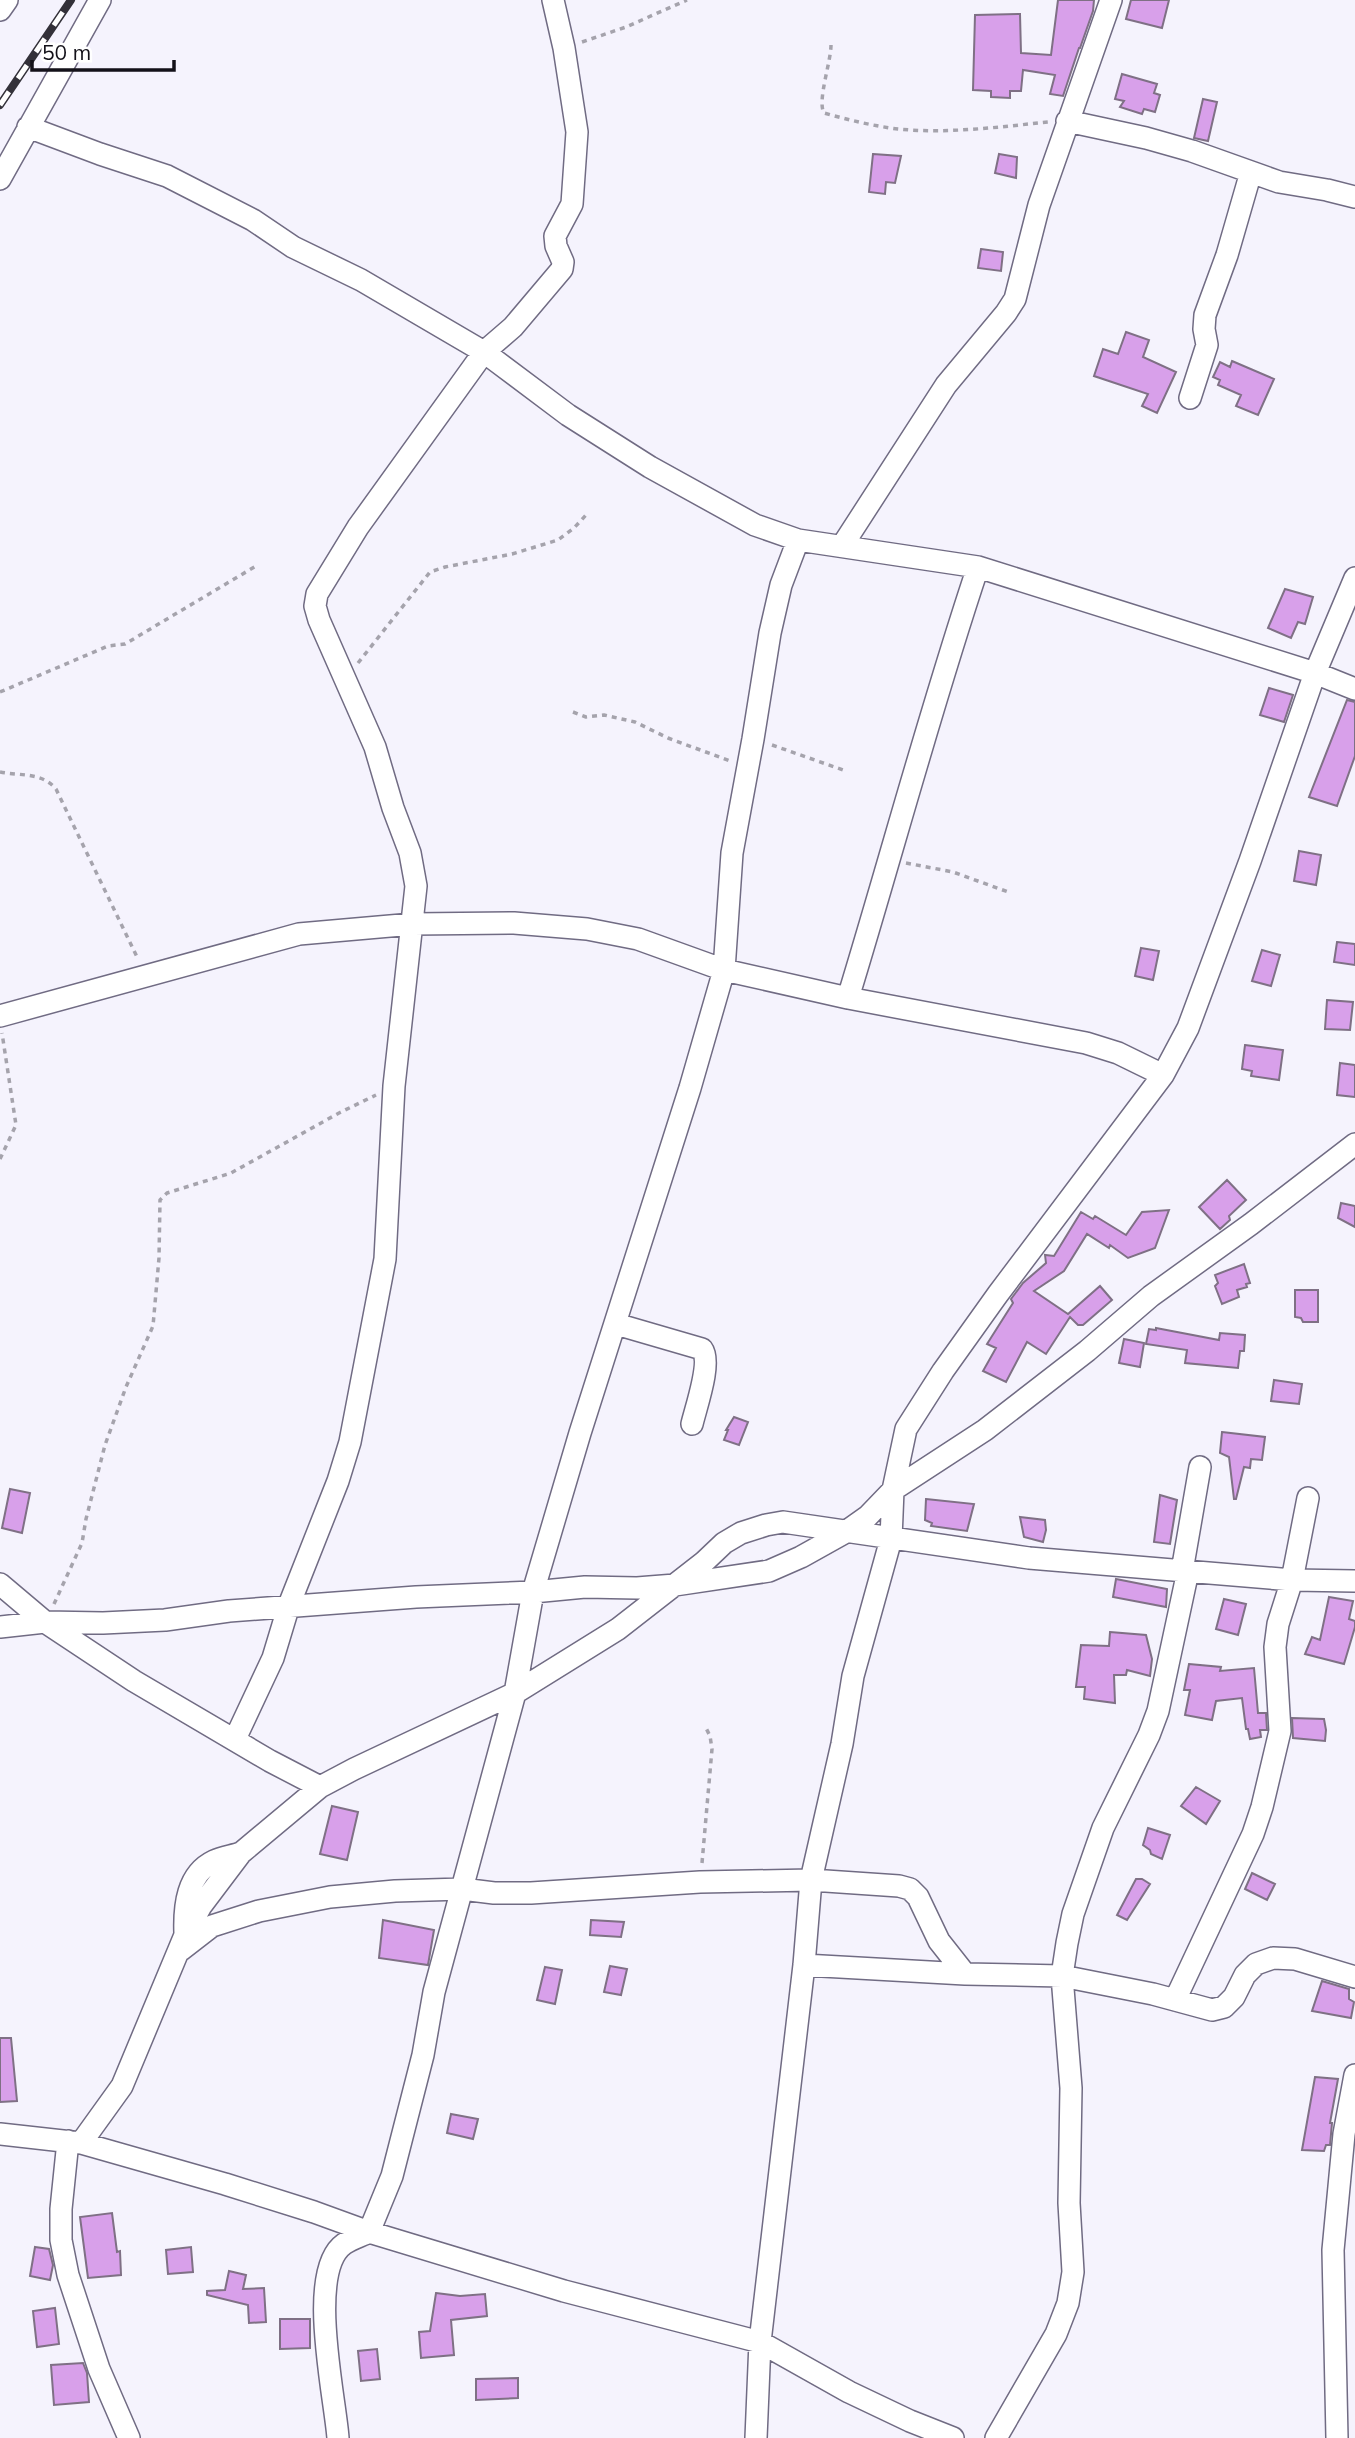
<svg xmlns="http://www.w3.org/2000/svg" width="1355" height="2438" viewBox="0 0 1355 2438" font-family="Mulish,sans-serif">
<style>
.building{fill:#d8a0ea;stroke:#7f7085;stroke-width:2}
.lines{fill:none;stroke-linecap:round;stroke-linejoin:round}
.minor-casing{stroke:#706b83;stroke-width:24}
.path{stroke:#a5a3ac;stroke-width:3.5;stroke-dasharray:5 5;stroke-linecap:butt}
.minor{stroke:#fff;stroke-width:21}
.rail-casing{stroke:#333139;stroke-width:8}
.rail{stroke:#fff;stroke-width:5;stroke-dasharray:16;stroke-linecap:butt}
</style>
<rect width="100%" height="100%" fill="#f5f3fd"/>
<!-- building -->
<path class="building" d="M 1058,0 L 1094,0 L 1093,11 L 1080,48 L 1079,48 L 1063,96 L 1050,94 L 1055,75 L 1023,70 L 1021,91 L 1010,91 L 1010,98 L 991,97 L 991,91 L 973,90 L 975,15 L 1020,14 L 1021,53 L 1051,55 Z
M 1131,0 L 1169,0 L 1162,28 L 1126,19 Z
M 1122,74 L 1157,84 L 1154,93 L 1160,95 L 1155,112 L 1144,109 L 1142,114 L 1120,107 L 1124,101 L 1115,99 Z
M 1203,99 L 1217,102 L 1208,141 L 1194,138 Z
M 873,154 L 901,156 L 895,183 L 886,182 L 885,194 L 869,192 Z
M 999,154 L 1017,157 L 1016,178 L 995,173 Z
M 981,249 L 1003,252 L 1001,271 L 978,268 Z
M 1126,332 L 1149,340 L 1143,357 L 1176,372 L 1157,413 L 1142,406 L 1148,394 L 1094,376 L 1103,349 L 1118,354 Z
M 1232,361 L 1274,379 L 1258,415 L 1236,406 L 1241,395 L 1218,385 L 1220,380 L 1213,377 L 1220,362 L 1230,367 Z
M 1285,589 L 1313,597 L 1305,624 L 1298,622 L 1291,638 L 1268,628 Z
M 1269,688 L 1293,695 L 1284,722 L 1260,715 Z
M 1347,700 L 1355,702 L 1355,756 L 1337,806 L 1309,797 Z
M 1299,851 L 1321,855 L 1316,885 L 1294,881 Z
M 1337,942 L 1355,944 L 1355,965 L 1334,962 Z
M 1141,948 L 1159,951 L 1153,980 L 1135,976 Z
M 1262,950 L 1280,955 L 1271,986 L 1252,981 Z
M 1327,1000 L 1353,1002 L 1350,1030 L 1325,1029 Z
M 1245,1045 L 1283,1050 L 1279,1080 L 1251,1076 L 1252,1071 L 1242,1069 Z
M 1340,1063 L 1355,1065 L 1355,1097 L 1337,1095 Z
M 1227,1180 L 1246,1200 L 1229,1216 L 1230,1220 L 1220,1229 L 1199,1207 Z
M 1341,1203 L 1355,1206 L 1355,1227 L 1338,1218 Z
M 1169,1210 L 1155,1248 L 1128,1258 L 1110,1245 L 1109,1248 L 1087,1234 L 1064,1271 L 1034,1291 L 1068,1314 L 1100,1286 L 1112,1300 L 1083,1325 L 1078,1325 L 1070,1317 L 1046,1354 L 1027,1342 L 1006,1382 L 983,1371 L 996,1348 L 987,1344 L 1013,1303 L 1011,1299 L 1023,1283 L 1046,1263 L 1045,1255 L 1054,1256 L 1081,1212 L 1093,1219 L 1095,1216 L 1126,1235 L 1142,1212 Z
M 1244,1264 L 1250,1283 L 1246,1284 L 1247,1287 L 1237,1290 L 1239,1297 L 1222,1304 L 1215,1286 L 1218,1283 L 1215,1275 Z
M 1295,1290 L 1318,1290 L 1318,1322 L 1303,1322 L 1301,1318 L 1295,1317 Z
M 1156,1328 L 1219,1340 L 1220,1333 L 1245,1335 L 1244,1351 L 1240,1351 L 1238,1368 L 1185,1363 L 1187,1350 L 1146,1344 L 1149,1329 L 1156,1330 Z
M 1124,1339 L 1144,1343 L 1140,1367 L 1119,1363 Z
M 1274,1380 L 1302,1384 L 1299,1404 L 1271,1401 Z
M 734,1417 L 748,1422 L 739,1445 L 724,1440 L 728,1430 L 726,1430 Z
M 1222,1432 L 1265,1437 L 1262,1460 L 1251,1459 L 1250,1468 L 1244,1467 L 1236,1499 L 1234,1499 L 1229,1457 L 1220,1453 Z
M 10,1489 L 30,1493 L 22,1533 L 2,1528 Z
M 1160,1495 L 1177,1500 L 1170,1544 L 1154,1542 Z
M 926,1499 L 974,1504 L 967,1531 L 931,1526 L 932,1523 L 925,1520 Z
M 1020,1517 L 1045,1520 L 1046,1530 L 1043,1542 L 1024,1537 Z
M 1116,1579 L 1167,1589 L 1166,1607 L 1113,1597 Z
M 1329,1597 L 1353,1601 L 1349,1619 L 1355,1621 L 1355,1627 L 1344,1664 L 1305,1654 L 1312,1637 L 1320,1640 Z
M 1224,1599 L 1246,1604 L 1238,1635 L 1216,1629 Z
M 1110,1632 L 1146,1635 L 1152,1659 L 1150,1676 L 1127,1670 L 1126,1675 L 1114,1675 L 1115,1703 L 1084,1699 L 1085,1687 L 1076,1687 L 1081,1645 L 1109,1646 Z
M 1189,1664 L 1221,1667 L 1220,1671 L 1254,1668 L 1258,1713 L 1266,1713 L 1267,1730 L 1260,1730 L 1261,1737 L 1250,1739 L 1248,1729 L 1246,1729 L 1242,1698 L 1216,1701 L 1212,1720 L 1185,1715 L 1190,1690 L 1184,1690 Z
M 1292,1718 L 1324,1719 L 1326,1730 L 1325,1741 L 1293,1738 Z
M 1196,1787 L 1220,1801 L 1206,1824 L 1181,1806 Z
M 332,1806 L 358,1812 L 347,1860 L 320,1854 Z
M 1148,1828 L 1170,1835 L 1162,1859 L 1151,1854 L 1150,1850 L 1143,1845 Z
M 1252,1873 L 1275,1884 L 1267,1900 L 1245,1889 Z
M 1136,1879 L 1142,1879 L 1150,1884 L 1127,1920 L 1117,1915 Z
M 383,1920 L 434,1930 L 428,1965 L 379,1958 Z
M 591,1920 L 624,1922 L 621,1937 L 590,1935 Z
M 610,1966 L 627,1969 L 621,1995 L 604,1992 Z
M 545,1967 L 562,1970 L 555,2004 L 537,2000 Z
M 1322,1981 L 1349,1989 L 1349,1999 L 1354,2002 L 1351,2018 L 1312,2011 Z
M 0,2038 L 11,2038 L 17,2101 L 0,2102 Z
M 1315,2077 L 1338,2079 L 1330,2123 L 1332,2123 L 1330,2145 L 1326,2145 L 1324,2151 L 1302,2150 Z
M 451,2114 L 478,2119 L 473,2139 L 447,2133 Z
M 112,2213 L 117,2252 L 120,2251 L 121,2275 L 88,2278 L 80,2217 Z
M 35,2247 L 49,2249 L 53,2265 L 50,2280 L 30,2276 Z
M 191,2247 L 193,2272 L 168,2274 L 166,2250 Z
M 229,2271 L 246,2275 L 243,2289 L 264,2288 L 266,2322 L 249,2323 L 248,2305 L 207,2295 L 207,2291 L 225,2290 Z
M 436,2293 L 460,2296 L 485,2294 L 487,2316 L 451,2320 L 454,2355 L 421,2358 L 419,2332 L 430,2331 Z
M 55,2308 L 59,2344 L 37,2347 L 33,2311 Z
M 280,2319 L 310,2319 L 310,2348 L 280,2349 Z
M 377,2349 L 380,2379 L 361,2381 L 358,2351 Z
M 83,2363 L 87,2373 L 89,2402 L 54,2405 L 51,2365 Z
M 518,2378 L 518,2398 L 476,2400 L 476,2379 Z"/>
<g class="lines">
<!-- minor casing -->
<g class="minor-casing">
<path id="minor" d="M 0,10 L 7,0
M 1067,121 L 1146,138 L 1192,151 L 1279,182 L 1327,190 L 1355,197
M 28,127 L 100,154 L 167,176 L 253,220 L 293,247 L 361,280 L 484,352 L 568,415 L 650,467 L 755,525 L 798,540 L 978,567 L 1315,673 L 1355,689
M 0,179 L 100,0
M 1190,398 L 1207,345 L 1204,329 L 1205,315 L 1227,255 L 1251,172
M 842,546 L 946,385 L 1006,313 L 1015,299 L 1039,205 L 1111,0
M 848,998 C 892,854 930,710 978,567
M 0,1016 L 299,934 L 413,924 L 514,923 L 587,929 L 638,939 L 724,970 L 848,998 L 1086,1043 L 1118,1053 L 1163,1075
M 616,1324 L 702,1349 C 712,1362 696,1407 692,1424
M 1182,1571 L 1200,1467
M 0,1584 L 45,1622 L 134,1681 L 270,1761 L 320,1787
M 0,1627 L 45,1622 L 103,1623 L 165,1620 L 229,1611 L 416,1597 L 533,1592 L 585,1587 L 637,1588 L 675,1585 L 769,1571 L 801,1557 L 844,1533 L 868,1516 L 893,1490 L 906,1429 L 943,1371 L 998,1294 L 1163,1075 L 1188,1028 L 1250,861 L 1315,673 L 1355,578
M 235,1739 L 273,1658 L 289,1605 L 338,1481 L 350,1442 L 385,1259 L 394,1086 L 416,886 L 410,853 L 393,808 L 375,747 L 319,620 L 315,606 L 317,594 L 358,527 L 484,352 L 513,327 L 562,269 L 563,262 L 556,246 L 555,236 L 572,204 L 577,132 L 564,48 L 553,0
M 185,1933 C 184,1906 187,1874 214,1861 C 222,1857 232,1856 241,1853
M 181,1950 L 212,1926 L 259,1911 L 330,1897 L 395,1891 L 462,1889 L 494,1893 L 531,1893 L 700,1882 L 811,1880 L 899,1886 L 910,1889 L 918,1897 L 939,1941 L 965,1974 L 1062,1976 L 1153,1994 L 1212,2010 L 1224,2007 L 1234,1997 L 1245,1975 L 1256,1964 L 1273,1958 L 1295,1959 L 1355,1977
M 804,1965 L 965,1974
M 1175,2000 L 1253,1834 L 1262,1807 L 1280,1731 L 1275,1647 L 1278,1624 L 1292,1580 L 1308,1498
M 0,2134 L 81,2143 L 225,2184 L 314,2212 L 369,2232 L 564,2291 L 760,2342 L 849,2392 L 910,2421 L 953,2438
M 68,2141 L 61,2209 L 61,2240 L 68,2275 L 99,2369 L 129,2438
M 81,2143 L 122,2086 L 185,1935 L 201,1906 L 241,1853 L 320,1787 L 354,1769 L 515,1693 L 618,1629 L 704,1562 L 724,1543 L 741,1533 L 766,1525 L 783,1522 L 1029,1558 L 1292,1580 L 1355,1581
M 338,2438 C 335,2396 306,2271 344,2244 C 351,2239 361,2236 369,2232 L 392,2176 L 423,2055 L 434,1992 L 515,1693 L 533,1592 L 580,1433 L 690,1088 L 724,970 L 732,853 L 753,739 L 770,633 L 781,585 L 798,540
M 756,2438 L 760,2342 L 804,1965 L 811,1880 L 842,1744 L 853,1676 L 891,1539 L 893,1490 L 985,1430 L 1087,1351 L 1151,1296 L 1251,1224 L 1355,1144
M 996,2438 L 1056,2334 L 1068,2303 L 1073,2272 L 1069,2203 L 1071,2088 L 1062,1976 L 1067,1943 L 1073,1914 L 1103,1828 L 1149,1735 L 1158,1711 L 1188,1571
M 1337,2438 L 1333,2250 L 1344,2134 L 1355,2075"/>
</g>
<!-- path -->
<path class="path" d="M 582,42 L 626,27 L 687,0
M 831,45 C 831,62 817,101 824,113 C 849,120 873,126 898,129 C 947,134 999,127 1048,122
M 358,663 L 430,572 L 445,567 L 512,554 L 558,540 L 574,528 L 586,515
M 0,692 L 108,646 L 125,644 L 256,566
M 573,712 L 586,717 L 604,715 L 635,722 L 668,738 L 730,761
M 772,745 L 846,771
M 0,772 C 20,776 42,772 56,789 L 138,959
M 906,863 L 953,872 L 1011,893
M 0,1159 L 16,1125 L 2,1033
M 54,1604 L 82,1543 L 86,1519 L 105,1445 L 126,1387 L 153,1326 L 159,1258 L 160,1200 L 167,1193 L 231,1173 L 339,1113 L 376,1095
M 702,1863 L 712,1749 L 710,1736 L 705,1726"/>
<!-- minor -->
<use href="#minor" class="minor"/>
<!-- rail casing -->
<g class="rail-casing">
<path id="rail" d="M 0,105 L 71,0"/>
</g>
<!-- rail -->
<use href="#rail" class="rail"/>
</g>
<!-- scale -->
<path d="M32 60v10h142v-10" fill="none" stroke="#131119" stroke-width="3.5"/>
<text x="42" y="60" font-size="21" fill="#131119" stroke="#ffffff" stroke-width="5" paint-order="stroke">50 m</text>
</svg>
